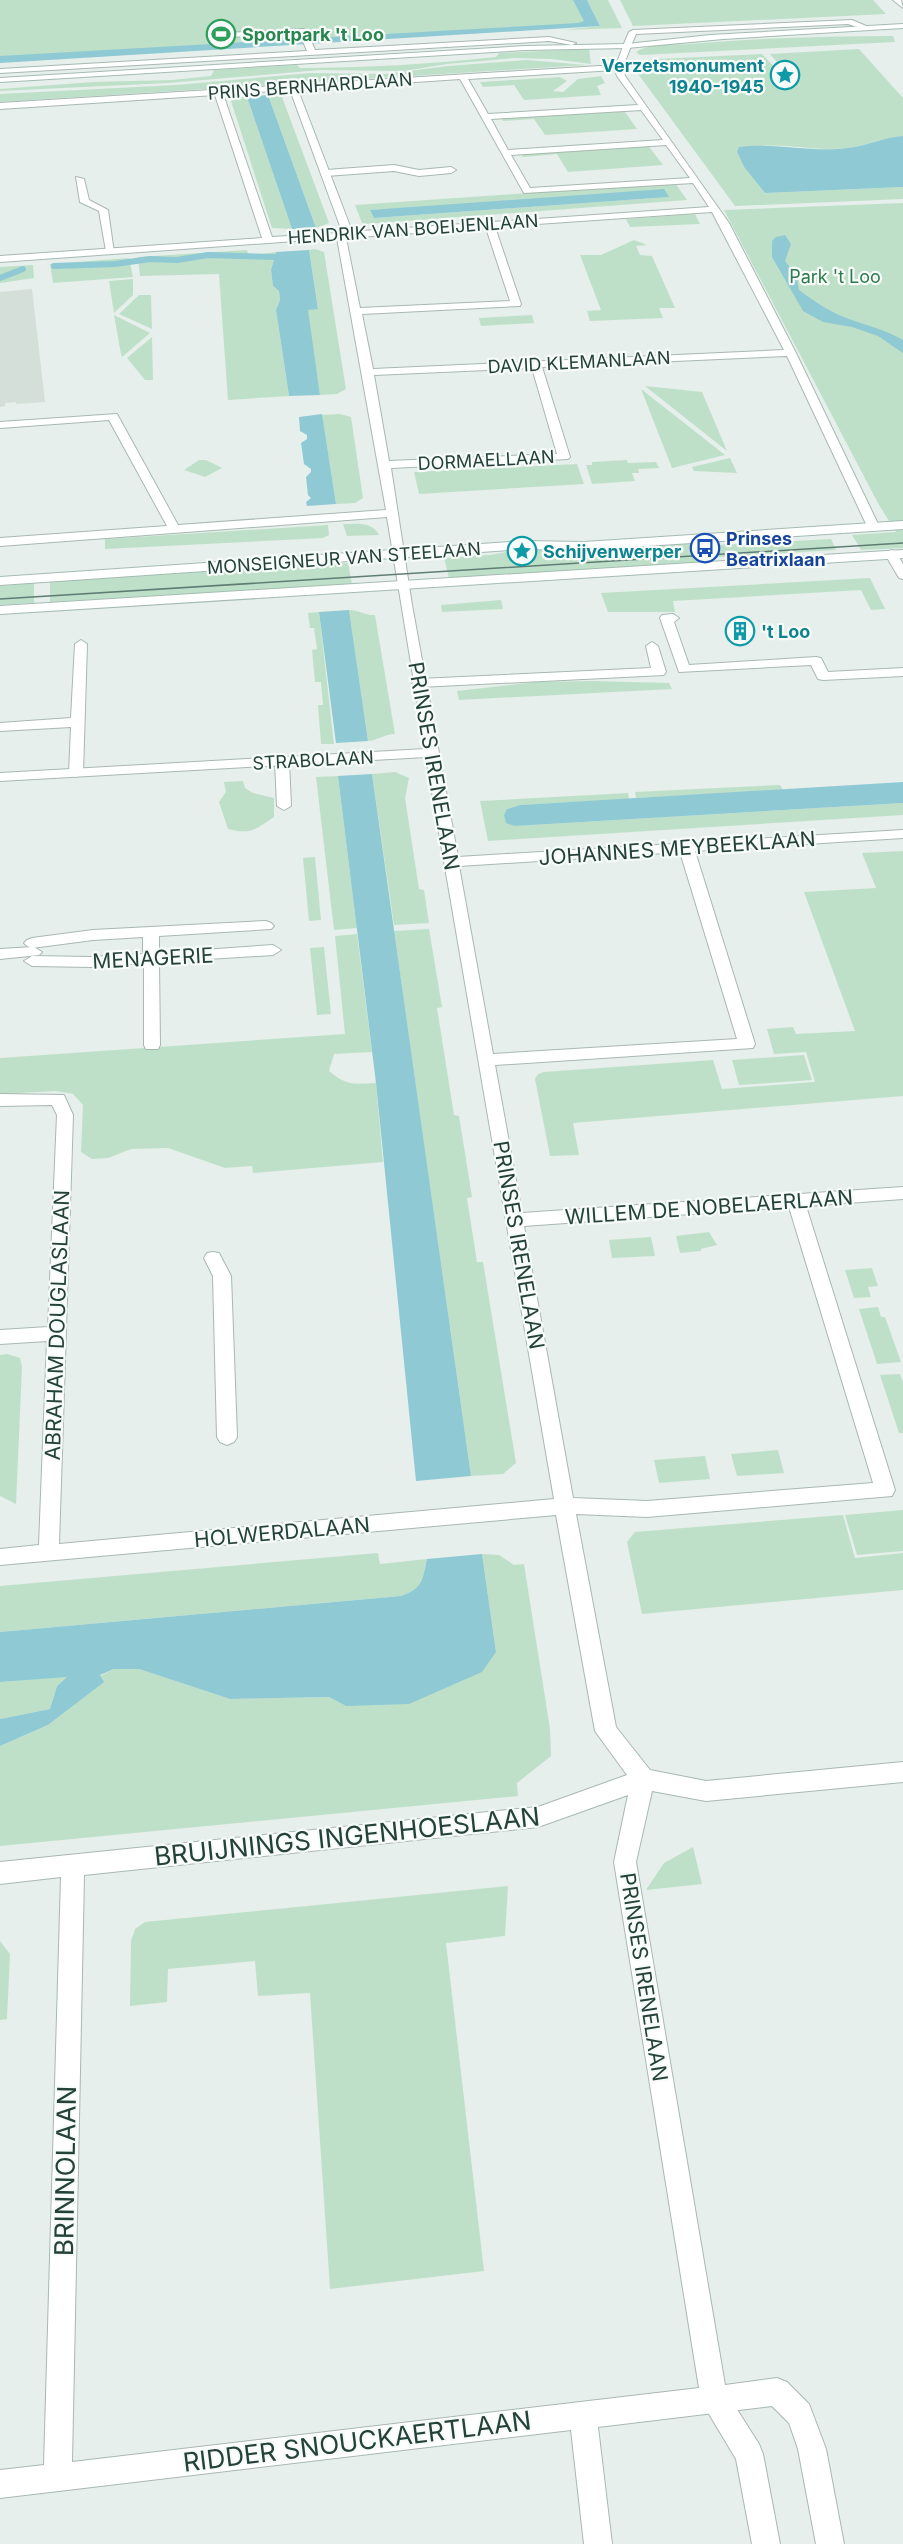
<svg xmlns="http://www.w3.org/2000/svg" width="903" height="2544" viewBox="0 0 903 2544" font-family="Inter,sans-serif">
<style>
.built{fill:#d4dfda}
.green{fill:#bfe0c8;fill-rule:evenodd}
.water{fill:#8ec9d4}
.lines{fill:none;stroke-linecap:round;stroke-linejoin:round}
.stream{stroke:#8ec9d4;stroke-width:6}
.lane-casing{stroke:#a8b8b2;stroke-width:2}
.street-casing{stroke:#a8b8b2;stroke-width:2}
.secondary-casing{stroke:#a4bbb3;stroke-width:2}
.lane{fill:#fff;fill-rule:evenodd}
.street{fill:#fff;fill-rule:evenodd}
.secondary{fill:#fff;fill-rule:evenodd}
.tram{stroke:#5f7d75;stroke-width:1.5}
.labels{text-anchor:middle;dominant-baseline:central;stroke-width:4.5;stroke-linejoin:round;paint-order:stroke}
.far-leisure-label{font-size:18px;font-weight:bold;fill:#27864d;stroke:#f7fbf9;text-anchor:start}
.far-culture-label{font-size:18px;font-weight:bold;fill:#0d838f;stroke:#f7fbf9;text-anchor:start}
.far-street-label{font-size:18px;fill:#24423a;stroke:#f7fbf9}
.far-park-label{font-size:18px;fill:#2d7a4b;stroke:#f7fbf9}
.far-transit-label{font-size:18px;font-weight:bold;fill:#164399;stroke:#f7fbf9;text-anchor:start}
.street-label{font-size:21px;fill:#24423a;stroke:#f7fbf9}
.near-street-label{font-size:26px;fill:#24423a;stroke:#f7fbf9}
</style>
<rect width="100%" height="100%" fill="#e6efeb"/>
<!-- built -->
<path class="built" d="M 32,289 L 45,402 L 16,404 L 16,402 L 5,403 L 5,406 L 0,407 L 0,292 Z"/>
<!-- green -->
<path class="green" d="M 0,0 L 580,0 L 594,25 L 0,60 Z
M 587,0 L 608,0 L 622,28 L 562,30 L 600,26 Z
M 620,0 L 873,0 L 886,14 L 633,26 Z
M 893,36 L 895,42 L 640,55 L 636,52 C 650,43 674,45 690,44 C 758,38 825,36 893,36 Z
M 589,49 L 591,64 L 552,59 L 515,58 L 447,64 L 404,71 L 320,70 L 168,83 L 0,91 L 0,89 L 93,82 L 172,80 L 211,76 L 214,70 L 297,65 L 300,68 C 365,68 431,64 496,57 L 499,53 Z
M 859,49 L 903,98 L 903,136 C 884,137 867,146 848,148 C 811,153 770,137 737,152 L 744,167 L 765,193 L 903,187 L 903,199 L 735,206 L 636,71 L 637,64 L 657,59 L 762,54 L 778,71 L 770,74 L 772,77 L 783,80 L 798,77 L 798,74 L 784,70 L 770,54 Z
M 526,60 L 587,65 L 0,102 L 0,94 L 176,85 L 311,73 L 385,74 L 448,66 Z
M 601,76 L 605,83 L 597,86 L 601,95 L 524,100 L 514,85 L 483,87 L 480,82 L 560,77 L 567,81 L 553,91 L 563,92 L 578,79 Z
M 268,95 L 282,97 L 329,223 L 316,228 Z
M 241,97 L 247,97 L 292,229 L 272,228 L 231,101 Z
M 623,109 L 637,129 L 545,135 L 534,119 L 503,121 L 501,117 Z
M 647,144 L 663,165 L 568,172 L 557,154 L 523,157 L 521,153 Z
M 675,183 L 687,200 L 366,224 L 362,223 L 355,205 ZM 669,197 L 374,218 L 370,210 Z
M 903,203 L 903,548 L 861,550 L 852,535 L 896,532 L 879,505 L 724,210 Z
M 695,214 L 700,224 L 630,227 L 626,219 Z
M 634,240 L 647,245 L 636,246 L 640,255 L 652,256 L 675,308 L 659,308 L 663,318 L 590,321 L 587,311 L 601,310 L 580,255 L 601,255 Z
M 315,249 L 324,252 L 346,389 L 337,394 L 320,395 L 307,310 L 318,308 L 309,250 Z
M 247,250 L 249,256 L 276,252 L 271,270 L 273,286 L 279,291 L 280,300 L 276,310 L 289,396 L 228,400 L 219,274 L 140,276 L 138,257 Z
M 129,258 L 133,277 L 53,283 L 50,264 Z
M 33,265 L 34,278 L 0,283 L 0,267 Z
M 133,279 L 133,295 L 114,313 L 109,281 Z
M 139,295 L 151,295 L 152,329 L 119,314 Z
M 114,315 L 150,333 L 122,357 L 121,354 Z
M 532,315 L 534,323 L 481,326 L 479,318 Z
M 152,337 L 153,380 L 145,380 L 127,358 Z
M 645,386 L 702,392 L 727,451 Z
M 641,389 L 725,455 L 672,468 Z
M 340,414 L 351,417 L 363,498 L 355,503 L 336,504 L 322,415 Z
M 730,458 L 737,473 L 694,471 L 692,467 Z
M 199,460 L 206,460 L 222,468 L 205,477 L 184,470 Z
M 627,460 L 628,463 L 656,462 L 659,468 L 638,469 L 639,473 L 632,473 L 635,481 L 592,484 L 586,465 L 592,465 L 592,462 Z
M 577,464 L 584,484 L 419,494 L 414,472 Z
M 343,524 C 356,524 372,521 379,535 L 347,536 Z
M 328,525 L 329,535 L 323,538 L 105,549 L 105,539 Z
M 831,539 L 836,550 L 705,558 L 706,562 L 449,578 L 444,558 L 490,555 L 517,550 L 518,553 L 525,553 L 525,550 L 580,549 L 698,542 L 700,546 Z
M 348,563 L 352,584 L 50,602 L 50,581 Z
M 870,578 L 885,609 L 871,610 L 861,590 L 673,601 L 675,612 L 608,612 L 601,593 Z
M 34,583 L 34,603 L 0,605 L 0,586 Z
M 501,600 L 503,609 L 442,612 L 441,605 Z
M 349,610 C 359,610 366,616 375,615 L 395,734 C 384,734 379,740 368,741 Z
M 319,612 L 334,744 L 321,744 L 318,705 L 323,705 L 321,682 L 315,682 L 312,650 L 317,649 L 314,628 L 310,628 L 308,613 Z
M 591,681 L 669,683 L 672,689 L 459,700 L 457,691 L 536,682 Z
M 395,772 L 409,778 L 405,798 L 419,889 L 424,890 L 429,923 L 394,925 L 372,774 Z
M 338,776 L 357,928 L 334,930 L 316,777 Z
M 243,781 L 245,788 L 253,793 L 274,798 L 274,817 C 256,829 251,835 228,829 L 219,802 L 226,792 L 224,782 Z
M 780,785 L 783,790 L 636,798 L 635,792 Z
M 628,793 L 629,799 L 520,805 L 507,809 L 515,826 L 903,803 L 903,815 L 488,841 L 480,801 Z
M 903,851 L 903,1096 L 573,1123 L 579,1155 L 550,1156 L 535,1079 L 538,1074 L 544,1072 L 713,1060 L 722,1089 L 815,1082 L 806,1052 L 774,1054 L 767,1029 L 793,1027 L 796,1034 L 855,1031 L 804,892 L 876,888 L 862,853 Z
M 315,857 L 321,920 L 309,921 L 303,858 Z
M 429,929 L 442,1007 L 437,1008 L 454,1115 L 459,1116 L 472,1197 L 467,1198 L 477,1262 L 483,1262 L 516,1463 L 503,1474 L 471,1476 L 394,931 Z
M 357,934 L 372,1052 L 334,1054 L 329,1071 C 347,1086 354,1084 376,1083 L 383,1162 L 253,1173 L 252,1166 L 225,1168 L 168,1148 L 131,1149 L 108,1158 L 92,1159 L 81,1152 L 83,1105 L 73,1094 L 56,1091 L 0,1094 L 0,1058 L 345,1034 L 335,936 Z
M 324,947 L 331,1014 L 317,1015 L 310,948 Z
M 804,1055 L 812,1080 L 739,1085 L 732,1060 Z
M 709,1232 L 717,1245 L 701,1249 L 701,1251 L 680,1253 L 676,1236 Z
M 651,1237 L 655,1256 L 612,1258 L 609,1240 Z
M 872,1268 L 878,1286 L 868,1287 L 871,1297 L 854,1298 L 845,1270 Z
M 878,1307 L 881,1317 L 885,1317 L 901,1362 L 877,1364 L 859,1309 Z
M 7,1354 L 20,1358 L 22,1367 L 16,1504 L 0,1496 L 0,1355 Z
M 900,1374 L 903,1382 L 903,1433 L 899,1433 L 880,1375 Z
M 778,1450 L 784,1473 L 737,1476 L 731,1454 Z
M 705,1456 L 710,1479 L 659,1483 L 654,1460 Z
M 903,1510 L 903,1551 L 857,1555 L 845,1515 Z
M 843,1515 L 855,1558 L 903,1553 L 903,1590 L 642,1614 L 627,1542 L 635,1532 Z
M 378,1553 L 380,1564 L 427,1559 C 422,1581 423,1588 401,1596 L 0,1632 L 0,1586 Z
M 482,1554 L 499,1555 L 514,1565 L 524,1564 L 550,1729 L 551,1756 L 517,1783 L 518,1796 L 0,1846 L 0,1746 L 48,1725 L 103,1682 L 100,1676 L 114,1669 L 139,1669 L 230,1699 L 329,1697 L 346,1706 L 496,1652 Z
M 68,1676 L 57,1686 L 50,1709 L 0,1719 L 0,1682 Z
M 693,1847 L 702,1884 L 646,1890 L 664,1863 Z
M 508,1886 L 505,1936 L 446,1943 L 484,2271 L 330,2289 L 310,1993 L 258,1996 L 255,1961 L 168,1969 L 167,2002 L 130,2006 L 131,1941 L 135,1929 L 145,1922 Z
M 0,1941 L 10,1954 L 7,2019 L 0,2020 Z"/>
<!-- water -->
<path class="water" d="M 573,0 L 587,0 L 600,26 L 0,63 L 0,56 L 578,23 L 584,21 Z
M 268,95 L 316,228 L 292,229 L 247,97 Z
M 903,136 L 903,187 L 765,193 L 744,167 L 737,152 L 739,147 C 775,142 812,153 848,148 C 867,146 884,137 903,136 Z
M 664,189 L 669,197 L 374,218 L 370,210 Z
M 785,235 L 791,244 L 785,261 L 796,275 L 799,290 C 814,301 831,313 849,319 C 868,326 886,330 903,340 L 903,353 L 878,336 L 852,327 L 823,322 L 803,311 L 772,257 L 772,241 L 776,237 Z
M 309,250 L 318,309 L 308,310 L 320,395 L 289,396 L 276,310 L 280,300 L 279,291 L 273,286 L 271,270 L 276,252 Z
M 322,414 L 336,504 L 307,506 L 306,502 L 311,498 L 308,495 L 306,477 L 311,472 L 311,469 L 304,464 L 301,443 L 307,439 L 307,435 L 300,431 L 299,417 Z
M 349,610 L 368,741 L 336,743 L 319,612 Z
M 372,774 L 471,1476 L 416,1481 L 376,1083 L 338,776 Z
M 903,782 L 903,803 L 515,826 L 506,823 L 504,815 L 507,809 L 520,805 Z
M 482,1554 L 496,1652 L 482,1672 L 409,1704 L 346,1706 L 329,1697 L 230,1699 L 139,1669 L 114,1669 L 100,1675 L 104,1682 L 48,1725 L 0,1746 L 0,1719 L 50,1709 L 57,1686 L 67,1677 L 0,1682 L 0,1632 L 401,1596 C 423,1588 422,1581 427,1559 Z"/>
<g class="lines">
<!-- stream -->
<path class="stream" d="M 54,266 L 115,264 L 150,259 L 177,260 L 208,255 L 274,257
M 0,278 L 23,269"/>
<!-- lane casing -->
<g class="lane-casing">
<path id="lane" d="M 852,20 L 871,28 L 867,30 L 848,24 L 636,34 L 630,48 L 623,46 L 629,32 L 633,30 Z
M 303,29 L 307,31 L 315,50 L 549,37 L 576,43 L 572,45 L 549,41 L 0,73 L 0,69 L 307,51 L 300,34 L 226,37 L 222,35 L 226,33 Z
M 394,165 L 419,170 L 451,167 L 456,170 L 451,173 L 419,176 L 394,171 L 326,176 L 321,173 L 326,170 Z
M 76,177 L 84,179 L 89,200 L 108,210 L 114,253 L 106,251 L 99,211 L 80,202 Z
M 673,614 L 679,618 L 674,622 L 689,665 L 816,657 L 821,658 L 828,672 L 903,668 L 903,676 L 823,680 L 818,679 L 811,665 L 679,672 L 660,618 L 662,615 Z
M 81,640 L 87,644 L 83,773 L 76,777 L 69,773 L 71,727 L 0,731 L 0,723 L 71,718 L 75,644 Z
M 652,642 L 658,646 L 666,672 L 664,675 L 419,687 L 412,683 L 419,679 L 651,668 L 646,646 Z
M 282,757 L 289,761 L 291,806 L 284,810 L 277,806 L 275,761 Z
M 34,947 L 42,952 L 39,955 L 0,959 L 0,949 Z
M 213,1252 L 219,1253 L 231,1276 L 237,1437 L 234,1442 L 227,1445 L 220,1442 L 217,1437 L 213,1276 L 204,1258 L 207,1253 Z
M 714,2385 L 724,2389 L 759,2444 L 763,2454 L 780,2544 L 752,2544 L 736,2459 L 700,2399 L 704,2389 Z"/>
</g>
<!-- street casing -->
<g class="street-casing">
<path id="street" d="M 893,0 L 901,0 L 903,8 Z
M 624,44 L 631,46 L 623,67 L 625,76 L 729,223 L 796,353 L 879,526 L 873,530 L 867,526 L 787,356 L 542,367 L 570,457 L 568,459 L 391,468 L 412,605 L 458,857 L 903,830 L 903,838 L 695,851 L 755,1044 L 753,1048 L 495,1065 L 522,1213 L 903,1187 L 903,1199 L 806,1206 L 895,1490 L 892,1496 L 647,1517 L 576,1514 L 616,1727 L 650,1770 L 706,1781 L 903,1762 L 903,1782 L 706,1801 L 652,1791 L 636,1862 L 725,2385 L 777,2378 L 787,2382 L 809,2404 L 826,2449 L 844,2544 L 816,2544 L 798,2449 L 789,2423 L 772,2406 L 598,2427 L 612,2544 L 584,2544 L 571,2430 L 0,2498 L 0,2470 L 44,2465 L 61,1877 L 0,1884 L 0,1862 L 538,1807 L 627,1775 L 595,1731 L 556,1515 L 0,1565 L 0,1549 L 39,1545 L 47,1341 L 0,1344 L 0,1330 L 48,1327 L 57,1115 L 52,1105 L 0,1106 L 0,1094 L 64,1095 L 73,1115 L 59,1544 L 554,1499 L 426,757 L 0,781 L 0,773 L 425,749 L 387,517 L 0,546 L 0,538 L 167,526 L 109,420 L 0,428 L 0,422 L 117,414 L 178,525 L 386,510 L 337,238 L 0,262 L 0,256 L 262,238 L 215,95 L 0,109 L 0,103 L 616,65 ZM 615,70 L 617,76 L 638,105 L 488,114 L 468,79 ZM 460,79 L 524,193 L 693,183 L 709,207 L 347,232 L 350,226 L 298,90 ZM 290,90 L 340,226 L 337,233 L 272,237 L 223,94 ZM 641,110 L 663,140 L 508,150 L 491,119 ZM 666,145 L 690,178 L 530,188 L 511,155 ZM 712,212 L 784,350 L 373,369 L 362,314 L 520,306 L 521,304 L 495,227 ZM 486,228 L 510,301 L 360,308 L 346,238 ZM 532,368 L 557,454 L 389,461 L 374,375 ZM 680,852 L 737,1039 L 493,1054 L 459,866 ZM 789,1207 L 873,1483 L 647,1501 L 573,1498 L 524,1226 ZM 628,1795 L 614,1862 L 699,2388 L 72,2462 L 84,1875 L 538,1827 Z
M 891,550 L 895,551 L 903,564 L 903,579 L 899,578 L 885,554 Z
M 266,921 L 271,923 L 274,926 L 271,929 L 159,936 L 159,953 L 273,945 L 281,950 L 273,955 L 159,962 L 160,1045 L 158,1049 L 146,1049 L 144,1045 L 144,963 L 91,967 L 32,966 L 24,961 L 32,956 L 91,957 L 143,954 L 143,937 L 93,940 L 32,948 L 27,946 L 24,943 L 27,940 L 32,938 L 93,930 Z"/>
</g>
<!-- secondary casing -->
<g class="secondary-casing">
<path id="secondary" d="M 903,24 L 903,28 L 723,39 L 627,48 L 525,50 L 0,82 L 0,78 L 525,46 L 627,44 L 710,35 Z
M 903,521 L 903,529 L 584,550 L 524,549 L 0,585 L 0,577 L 524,541 L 584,542 Z
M 903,550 L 903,558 L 0,614 L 0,606 Z"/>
</g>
<!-- lane -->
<use href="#lane" class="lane"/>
<!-- street -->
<use href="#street" class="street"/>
<!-- secondary -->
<use href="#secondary" class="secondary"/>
<!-- tram -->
<path class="tram" d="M 0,599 L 903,543"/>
</g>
<!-- icons -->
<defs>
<g id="stadium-ring" transform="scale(1.5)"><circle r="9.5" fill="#f7fbf9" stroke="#2e9e5b" stroke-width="1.5"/><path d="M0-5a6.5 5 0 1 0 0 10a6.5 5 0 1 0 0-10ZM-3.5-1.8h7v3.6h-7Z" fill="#2e9e5b"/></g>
<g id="sight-ring" transform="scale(1.5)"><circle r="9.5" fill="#f7fbf9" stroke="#0f9aa8" stroke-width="1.5"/><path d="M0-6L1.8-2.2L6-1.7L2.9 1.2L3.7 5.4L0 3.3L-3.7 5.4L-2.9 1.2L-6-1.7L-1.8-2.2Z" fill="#0f9aa8"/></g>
<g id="bus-ring" transform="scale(1.5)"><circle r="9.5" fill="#f7fbf9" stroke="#1a4fb4" stroke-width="1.5"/><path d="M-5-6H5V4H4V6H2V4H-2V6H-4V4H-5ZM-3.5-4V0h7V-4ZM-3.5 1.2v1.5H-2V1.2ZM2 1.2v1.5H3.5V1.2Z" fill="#1a4fb4"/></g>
<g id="building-ring" transform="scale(1.5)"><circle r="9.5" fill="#f7fbf9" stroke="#0f9aa8" stroke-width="1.5"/><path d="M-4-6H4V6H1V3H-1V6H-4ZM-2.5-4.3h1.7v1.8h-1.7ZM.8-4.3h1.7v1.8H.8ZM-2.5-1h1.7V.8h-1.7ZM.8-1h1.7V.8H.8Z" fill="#0f9aa8"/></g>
</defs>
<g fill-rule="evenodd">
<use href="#stadium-ring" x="221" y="34"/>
<use href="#sight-ring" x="785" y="75"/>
<use href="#bus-ring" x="705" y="548"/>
<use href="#sight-ring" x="522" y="551"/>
<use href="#building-ring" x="740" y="631"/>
</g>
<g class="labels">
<!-- far-leisure labels -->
<g class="far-leisure-label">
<text x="242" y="34">Sportpark 't Loo</text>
</g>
<!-- far-culture labels -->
<g class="far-culture-label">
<text x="764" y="65" text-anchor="end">Verzetsmonument<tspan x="764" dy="21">1940-1945</tspan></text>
<text x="543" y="551">Schijvenwerper</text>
<text x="761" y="631">'t Loo</text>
</g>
<!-- far-street labels -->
<g class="far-street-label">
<text transform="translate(310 86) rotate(-4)">PRINS BERNHARDLAAN</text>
<text transform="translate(413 229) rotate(-4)">HENDRIK VAN BOEIJENLAAN</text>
<text transform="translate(579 362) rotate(-3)">DAVID KLEMANLAAN</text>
<text transform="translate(486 460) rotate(-3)">DORMAELLAAN</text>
<text transform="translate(344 558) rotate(-4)">MONSEIGNEUR VAN STEELAAN</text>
<text transform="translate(313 760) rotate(-3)">STRABOLAAN</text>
</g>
<!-- far-park labels -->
<g class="far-park-label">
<text x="835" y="276">Park 't Loo</text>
</g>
<!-- far-transit labels -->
<g class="far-transit-label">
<text x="726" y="538">Prinses<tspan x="726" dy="21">Beatrixlaan</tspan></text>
</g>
<!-- street labels -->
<g class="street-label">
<text transform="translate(434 766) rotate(80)">PRINSES IRENELAAN</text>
<text transform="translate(677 848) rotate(-4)">JOHANNES MEYBEEKLAAN</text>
<text transform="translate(153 958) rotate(-3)">MENAGERIE</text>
<text transform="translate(709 1207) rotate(-4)">WILLEM DE NOBELAERLAAN</text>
<text transform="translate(519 1245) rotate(80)">PRINSES IRENELAAN</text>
<text transform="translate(57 1325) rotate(-88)">ABRAHAM DOUGLASLAAN</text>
<text transform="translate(282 1532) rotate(-5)">HOLWERDALAAN</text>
<text transform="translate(644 1977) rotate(81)">PRINSES IRENELAAN</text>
</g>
<!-- near-street labels -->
<g class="near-street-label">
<text transform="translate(347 1836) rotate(-6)">BRUIJNINGS INGENHOESLAAN</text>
<text transform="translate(65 2171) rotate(-89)">BRINNOLAAN</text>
<text transform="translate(357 2441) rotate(-7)">RIDDER SNOUCKAERTLAAN</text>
</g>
</g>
</svg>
